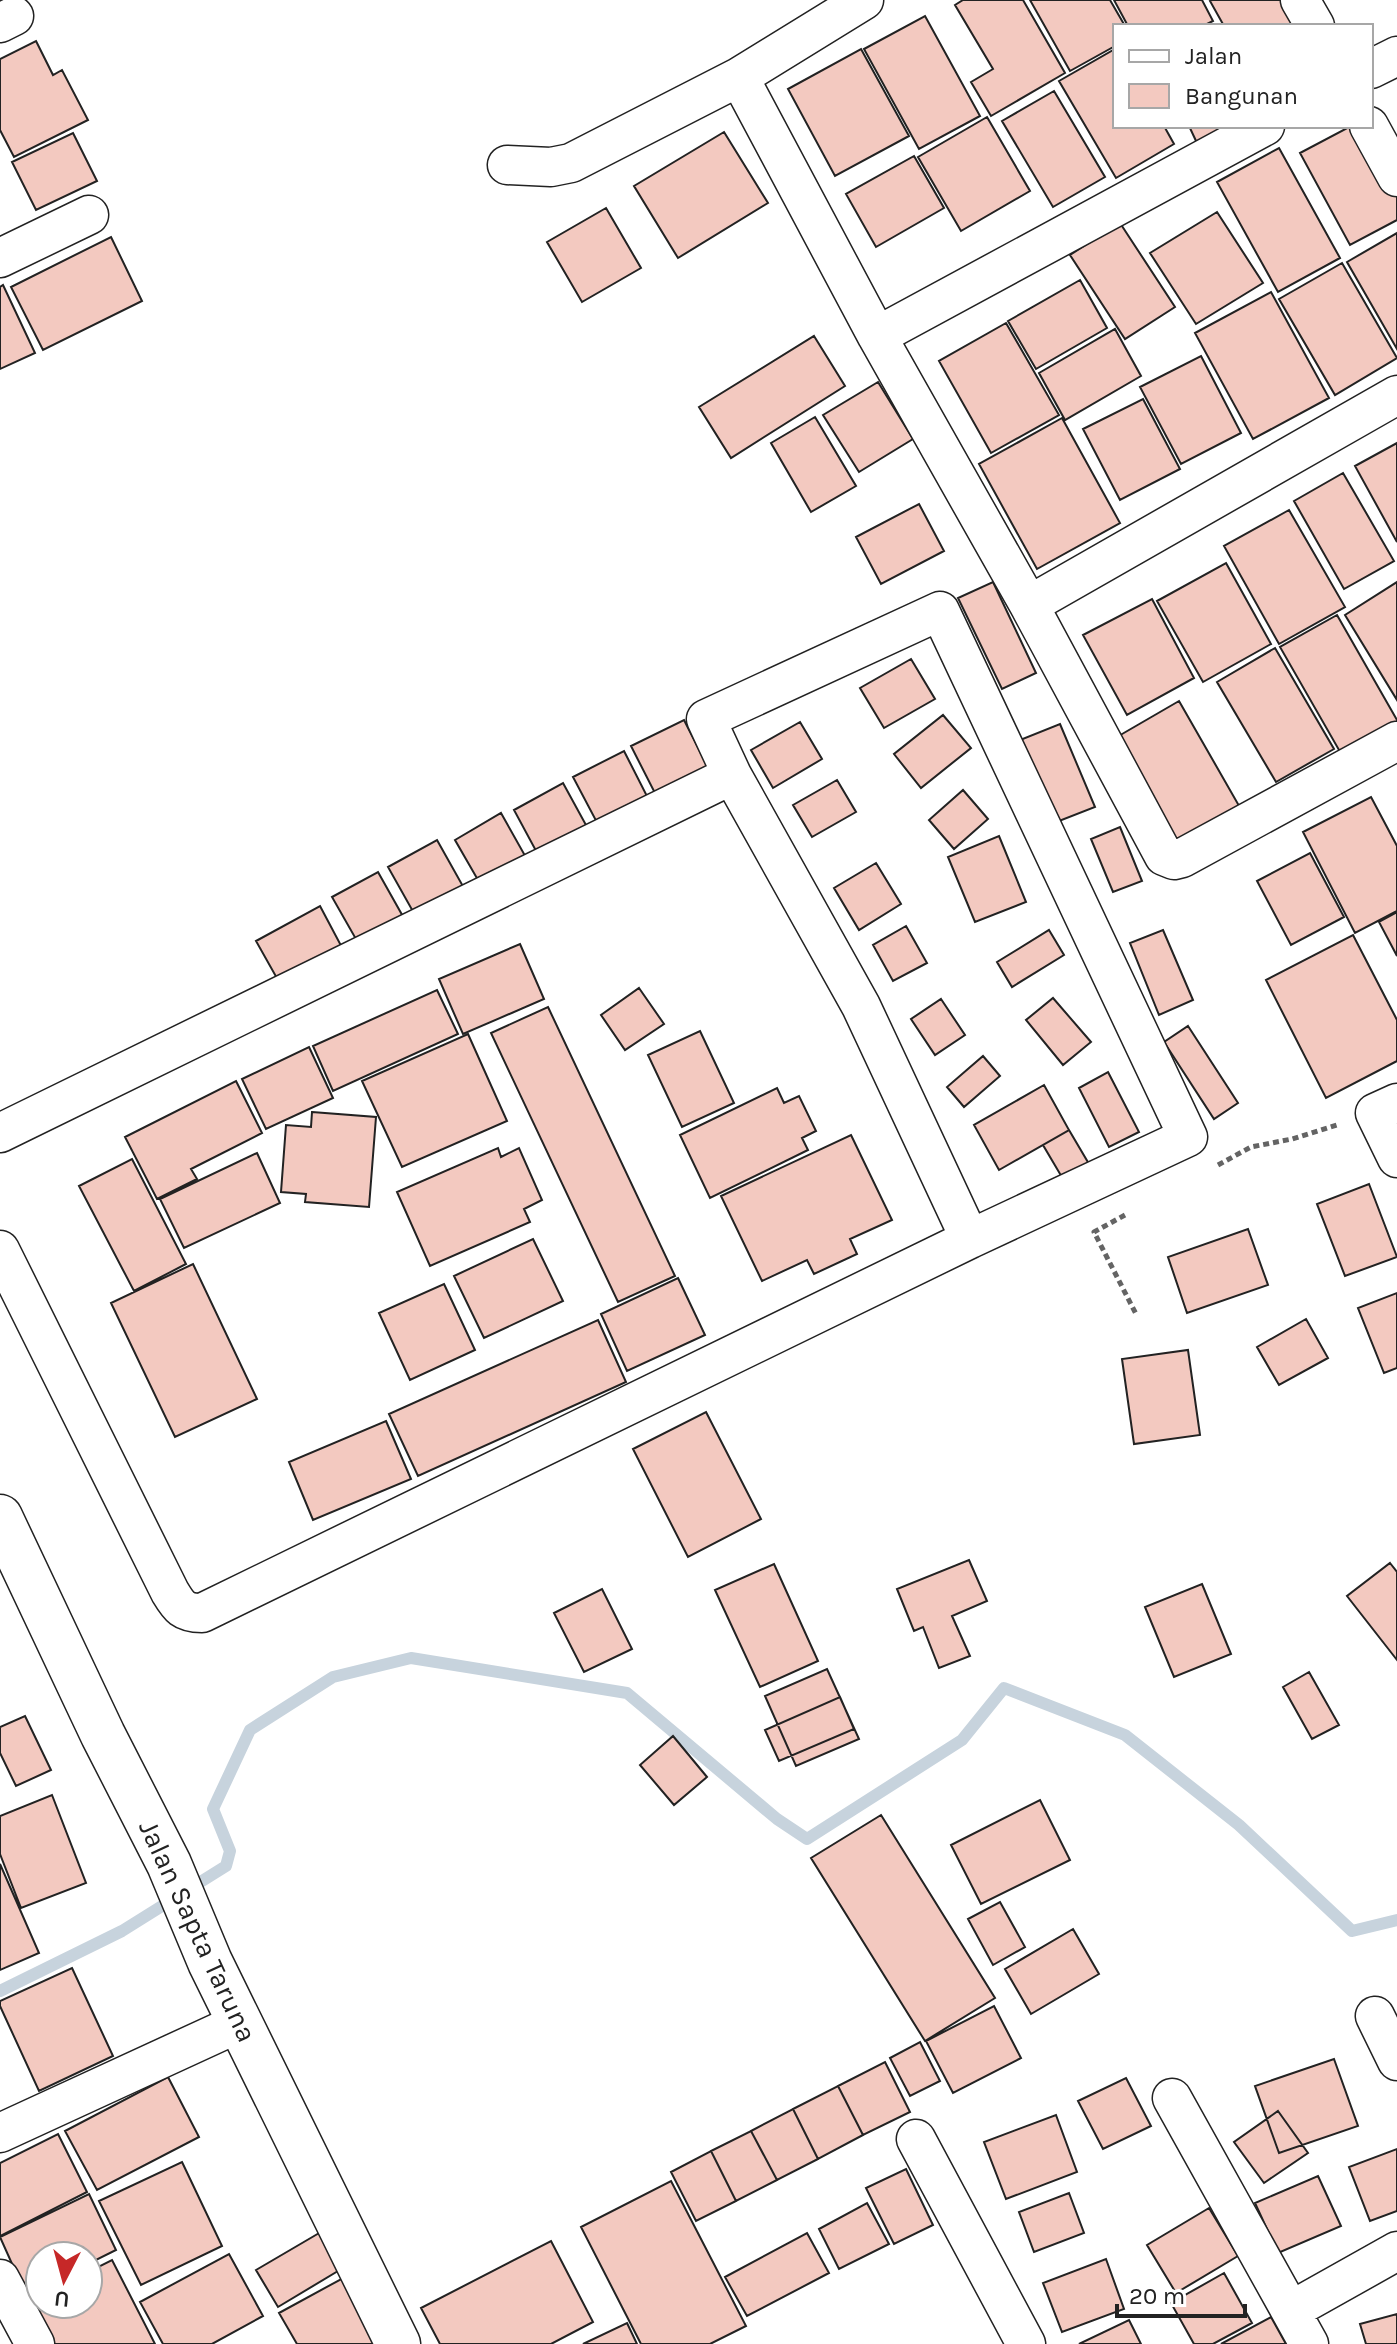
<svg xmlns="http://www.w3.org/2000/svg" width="1397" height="2344" viewBox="0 0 1397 2344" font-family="Karla,sans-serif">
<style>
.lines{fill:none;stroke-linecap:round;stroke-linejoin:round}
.stream{stroke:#c7d3dd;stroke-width:12}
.building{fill:#f3c9c0;stroke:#222;stroke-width:2}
.street-casing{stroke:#222;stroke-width:41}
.secondary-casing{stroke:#222;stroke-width:47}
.path{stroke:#646464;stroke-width:5;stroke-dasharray:6 4;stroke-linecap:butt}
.street{stroke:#fff;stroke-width:38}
.secondary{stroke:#fff;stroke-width:44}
.labels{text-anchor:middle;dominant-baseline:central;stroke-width:6;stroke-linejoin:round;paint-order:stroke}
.street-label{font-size:28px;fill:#222;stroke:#fff}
</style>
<rect width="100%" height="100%" fill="#fff"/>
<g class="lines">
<!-- stream -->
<path class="stream" d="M 0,1991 L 122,1931 L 226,1866 L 230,1851 L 213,1809 L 250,1730 L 333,1677 L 411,1658 L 627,1693 L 777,1819 L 807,1839 L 962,1740 L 1004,1688 L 1125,1735 L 1239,1825 L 1352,1931 L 1397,1920"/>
</g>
<!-- building -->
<path class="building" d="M 963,0 L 1023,0 L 1065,73 L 991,116 L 971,82 L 993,69 L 955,5 Z
M 1030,0 L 1110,0 L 1125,26 L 1115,26 L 1115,46 L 1070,71 Z
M 1114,0 L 1202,0 L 1213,21 L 1203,26 L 1128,26 Z
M 1212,0 L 1296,0 L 1310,26 L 1224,26 L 1210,1 Z
M 925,16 L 980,116 L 919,149 L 864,49 Z
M 36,41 L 53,75 L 62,70 L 88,120 L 14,157 L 0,130 L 0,59 Z
M 861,49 L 909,136 L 835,176 L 788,89 Z
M 1115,49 L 1115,126 L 1164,126 L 1174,144 L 1116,178 L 1059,81 Z
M 1054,91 L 1105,177 L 1053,207 L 1002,121 Z
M 987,117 L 1030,191 L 961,231 L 918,157 Z
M 1189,126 L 1229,126 L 1197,143 Z
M 1351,126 L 1397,190 L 1397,220 L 1350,245 L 1300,153 Z
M 724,132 L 768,203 L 678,258 L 634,186 Z
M 73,133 L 97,181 L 36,210 L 12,162 Z
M 1279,148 L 1340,258 L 1278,292 L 1217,182 Z
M 914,156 L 944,208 L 876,247 L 846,194 Z
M 606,208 L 641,268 L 582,302 L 547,242 Z
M 1217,212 L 1263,283 L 1196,324 L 1150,253 Z
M 1120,223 L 1175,307 L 1125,339 L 1070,255 Z
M 1397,233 L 1397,349 L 1347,262 Z
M 111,237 L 142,301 L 43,350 L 11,287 Z
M 1342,263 L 1397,358 L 1335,395 L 1279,299 Z
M 1080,280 L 1107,328 L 1036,369 L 1008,321 Z
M 3,285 L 35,353 L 0,369 L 0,287 Z
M 1271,292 L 1329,398 L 1253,439 L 1195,333 Z
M 1006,323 L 1059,415 L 991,453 L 939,361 Z
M 1115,329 L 1141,376 L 1065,420 L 1039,373 Z
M 814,336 L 845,386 L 731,458 L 699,407 Z
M 1201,356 L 1241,433 L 1181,464 L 1140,387 Z
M 878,382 L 913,439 L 859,472 L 823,415 Z
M 1143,399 L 1180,469 L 1120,500 L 1083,429 Z
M 815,417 L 856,486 L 811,512 L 771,443 Z
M 1062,418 L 1120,523 L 1037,569 L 979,464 Z
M 1397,443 L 1397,542 L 1355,466 Z
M 1343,473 L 1394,561 L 1344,589 L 1294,501 Z
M 919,504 L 944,551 L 881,584 L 856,537 Z
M 1289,510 L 1345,607 L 1279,644 L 1224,546 Z
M 1226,563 L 1271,644 L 1203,682 L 1157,601 Z
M 993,582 L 1036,673 L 1002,689 L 958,598 Z
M 1397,582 L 1397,700 L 1345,615 Z
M 1152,599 L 1194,678 L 1127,715 L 1083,635 Z
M 1337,615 L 1397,720 L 1397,726 L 1343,757 L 1280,647 Z
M 1275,648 L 1334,749 L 1276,782 L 1217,682 Z
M 911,659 L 935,699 L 884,728 L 860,688 Z
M 1179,701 L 1242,811 L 1173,850 L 1110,741 Z
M 943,715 L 971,748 L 921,788 L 894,754 Z
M 684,720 L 712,775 L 659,801 L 631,746 Z
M 800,722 L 822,759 L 773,788 L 751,750 Z
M 1060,724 L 1095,807 L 1054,823 L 1020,740 Z
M 624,751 L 652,806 L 602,832 L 573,777 Z
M 837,780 L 856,812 L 812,837 L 793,805 Z
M 563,783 L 592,836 L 542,862 L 514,810 Z
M 963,790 L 988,819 L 954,849 L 929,820 Z
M 1371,797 L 1397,846 L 1397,911 L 1355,933 L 1303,832 Z
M 501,813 L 528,861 L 482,887 L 455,840 Z
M 1120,827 L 1142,881 L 1113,892 L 1091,839 Z
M 999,836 L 1026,902 L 975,922 L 948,857 Z
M 437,840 L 469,897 L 420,924 L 388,867 Z
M 1310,853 L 1344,917 L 1291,945 L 1257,881 Z
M 876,863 L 901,904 L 859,930 L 834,888 Z
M 378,872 L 410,929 L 365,955 L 332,897 Z
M 320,906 L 346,955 L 283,989 L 256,941 Z
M 1397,912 L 1397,956 L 1379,922 Z
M 906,926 L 927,963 L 893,981 L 873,945 Z
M 1049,930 L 1064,955 L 1012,987 L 997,962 Z
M 1163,930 L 1193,1000 L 1159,1015 L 1130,943 Z
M 1353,935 L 1397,1020 L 1397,1061 L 1326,1098 L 1266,980 Z
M 520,944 L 544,999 L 463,1034 L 439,979 Z
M 639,988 L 664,1024 L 625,1050 L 601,1015 Z
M 437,990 L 458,1034 L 333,1091 L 313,1046 Z
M 1053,998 L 1091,1042 L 1063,1065 L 1026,1020 Z
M 941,999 L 965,1035 L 935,1055 L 911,1019 Z
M 548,1007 L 675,1276 L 618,1302 L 491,1033 Z
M 1188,1026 L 1238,1103 L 1214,1119 L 1164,1042 Z
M 700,1031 L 734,1103 L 682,1127 L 648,1055 Z
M 468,1034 L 507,1121 L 402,1167 L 362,1081 Z
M 309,1047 L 333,1098 L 266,1129 L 242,1079 Z
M 983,1056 L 1000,1076 L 964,1107 L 947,1087 Z
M 1108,1072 L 1139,1132 L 1109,1147 L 1079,1088 Z
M 236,1081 L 262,1133 L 191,1169 L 197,1179 L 157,1199 L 125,1137 Z
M 1044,1085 L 1069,1130 L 999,1170 L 974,1125 Z
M 777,1088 L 784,1103 L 799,1096 L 816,1131 L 802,1138 L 808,1150 L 710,1198 L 680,1135 Z
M 312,1112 L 376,1117 L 369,1207 L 305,1202 L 306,1194 L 281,1192 L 286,1125 L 311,1127 Z
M 1069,1130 L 1089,1164 L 1063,1179 L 1043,1145 Z
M 851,1135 L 892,1220 L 850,1239 L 857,1254 L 814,1274 L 807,1260 L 762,1281 L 721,1196 Z
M 498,1148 L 501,1157 L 519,1148 L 542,1200 L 524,1209 L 530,1222 L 430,1266 L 397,1192 Z
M 257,1153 L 280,1203 L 184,1248 L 160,1199 Z
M 132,1159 L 186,1264 L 134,1291 L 79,1186 Z
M 1369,1184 L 1397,1257 L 1345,1276 L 1317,1204 Z
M 1248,1229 L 1268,1285 L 1187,1313 L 1168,1257 Z
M 533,1239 L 563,1301 L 484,1338 L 454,1276 Z
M 193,1264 L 257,1399 L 175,1437 L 111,1303 Z
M 678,1278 L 705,1335 L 627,1371 L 601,1314 Z
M 444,1284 L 475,1350 L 410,1380 L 379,1313 Z
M 1397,1293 L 1397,1368 L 1384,1373 L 1358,1308 Z
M 1306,1319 L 1328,1358 L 1279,1385 L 1257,1347 Z
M 598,1320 L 626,1382 L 418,1476 L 389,1414 Z
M 1188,1350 L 1200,1435 L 1134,1444 L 1122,1359 Z
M 706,1412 L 761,1519 L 688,1557 L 633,1449 Z
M 386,1421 L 411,1479 L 313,1520 L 289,1462 Z
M 969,1560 L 987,1601 L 952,1616 L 970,1656 L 939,1668 L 923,1627 L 914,1631 L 897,1589 Z
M 1390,1563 L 1397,1572 L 1397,1660 L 1347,1596 Z
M 774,1564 L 818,1661 L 760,1687 L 715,1590 Z
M 1202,1584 L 1231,1654 L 1174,1677 L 1145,1607 Z
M 602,1589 L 632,1649 L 584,1672 L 554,1613 Z
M 827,1669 L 859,1739 L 796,1766 L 765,1696 Z
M 1309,1672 L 1339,1725 L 1312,1739 L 1283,1687 Z
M 840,1697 L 854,1729 L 779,1761 L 765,1730 Z
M 25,1716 L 51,1770 L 16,1786 L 0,1753 L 0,1727 Z
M 673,1736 L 707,1777 L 674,1805 L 640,1765 Z
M 52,1795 L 86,1883 L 21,1908 L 0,1854 L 0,1816 Z
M 1040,1800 L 1070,1860 L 981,1904 L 951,1845 Z
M 881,1815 L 995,1998 L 925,2041 L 811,1858 Z
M 0,1864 L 39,1953 L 0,1970 Z
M 1000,1902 L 1025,1947 L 993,1965 L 968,1919 Z
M 1073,1929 L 1099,1974 L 1031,2014 L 1005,1969 Z
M 72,1968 L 113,2056 L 39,2091 L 0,2006 L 0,2001 Z
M 994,2006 L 1021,2058 L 953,2093 L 926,2041 Z
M 920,2042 L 940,2081 L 910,2096 L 890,2058 Z
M 1334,2059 L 1358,2126 L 1279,2153 L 1255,2086 Z
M 885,2062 L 910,2112 L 863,2135 L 838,2086 Z
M 168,2077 L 199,2137 L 97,2190 L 65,2131 Z
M 1126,2078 L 1151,2126 L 1103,2149 L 1078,2101 Z
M 838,2086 L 863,2135 L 818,2159 L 793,2109 Z
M 793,2109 L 818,2159 L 777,2180 L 751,2131 Z
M 1278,2111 L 1308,2153 L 1264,2183 L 1234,2142 Z
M 1056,2115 L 1077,2172 L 1006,2199 L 984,2142 Z
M 751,2131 L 777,2180 L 736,2201 L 711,2151 Z
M 58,2134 L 87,2192 L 0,2236 L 0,2163 Z
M 1397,2149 L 1397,2211 L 1370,2221 L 1349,2167 Z
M 711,2151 L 736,2201 L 696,2221 L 671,2172 Z
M 182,2162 L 222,2246 L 141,2285 L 99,2201 Z
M 906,2169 L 933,2225 L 894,2244 L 866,2188 Z
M 1318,2176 L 1341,2226 L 1278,2253 L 1255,2203 Z
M 671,2181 L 746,2326 L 710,2344 L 641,2344 L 581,2227 Z
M 1069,2193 L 1084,2233 L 1034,2252 L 1019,2212 Z
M 89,2194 L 116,2250 L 88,2264 L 88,2256 L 40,2256 L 40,2288 L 26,2295 L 0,2237 Z
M 867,2203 L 889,2244 L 839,2269 L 819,2229 Z
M 1209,2208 L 1238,2256 L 1176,2293 L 1147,2245 Z
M 326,2229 L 348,2265 L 278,2307 L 256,2270 Z
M 807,2233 L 829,2273 L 747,2316 L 725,2277 Z
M 551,2241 L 593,2322 L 551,2344 L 440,2344 L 421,2308 Z
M 229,2254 L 263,2316 L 212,2344 L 163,2344 L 140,2302 Z
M 1106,2259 L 1124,2309 L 1062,2332 L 1043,2283 Z
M 112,2260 L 155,2344 L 45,2344 L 24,2304 L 40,2296 L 40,2304 L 88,2304 L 88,2272 Z
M 1224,2273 L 1252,2323 L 1213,2344 L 1194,2344 L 1171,2303 Z
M 345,2277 L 382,2344 L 297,2344 L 279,2313 Z
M 1397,2314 L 1397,2344 L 1366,2344 L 1360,2324 Z
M 1271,2317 L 1286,2344 L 1221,2344 Z
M 1129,2320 L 1141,2344 L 1079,2344 Z
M 627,2323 L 637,2344 L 583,2344 Z"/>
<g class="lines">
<!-- street casing -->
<g class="street-casing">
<path id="street" d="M 1300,0 L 1315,26
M 0,23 L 14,16
M 1371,69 L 1397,56
M 739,77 L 877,336 L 1029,605 L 1164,856 L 1174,860 L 1182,858 L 1397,741
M 1369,126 L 1397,177
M 507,165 L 551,167 L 571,163 L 739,77 L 864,0
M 0,258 L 89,215
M 877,336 L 1265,126
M 1029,605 L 1397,395
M 1397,1103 L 1375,1113 L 1397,1158
M 0,1133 L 732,775
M 0,1250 L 170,1592 C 179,1607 183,1613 202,1613 L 970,1239 L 861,1006 L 732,775 L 706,719 L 940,611 L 1188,1137 L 970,1239
M 1375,2016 L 1397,2061
M 1172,2098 L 1309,2344
M 0,2133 L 239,2023
M 916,2139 L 1026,2344
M 0,2279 L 35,2344
M 1292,2310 L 1397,2251"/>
</g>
<!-- secondary casing -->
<g class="secondary-casing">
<path id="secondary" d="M 0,1517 L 103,1735 L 169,1864 L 210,1962 L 398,2344"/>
</g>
<!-- path -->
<path class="path" d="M 1218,1165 L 1251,1147 L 1292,1139 L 1337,1125
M 1125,1215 L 1094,1232 L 1136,1314"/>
<!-- street -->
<use href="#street" class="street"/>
<!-- secondary -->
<use href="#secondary" class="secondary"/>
</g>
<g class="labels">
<!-- street labels -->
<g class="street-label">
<text transform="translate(198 1931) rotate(65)">Jalan Sapta Taruna</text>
</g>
</g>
<!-- legend -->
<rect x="1113" y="24" width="260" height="104" fill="#ffffff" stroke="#a7a7a7" stroke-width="2"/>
<rect x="1129" y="50" width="40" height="12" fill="#ffffff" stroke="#a7a7a7" stroke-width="2"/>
<text x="1185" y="64" font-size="24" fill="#222222">Jalan</text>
<rect x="1129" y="84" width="40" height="24" fill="#f3c9c0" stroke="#a7a7a7" stroke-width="2"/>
<text x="1185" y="104" font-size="24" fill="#222222">Bangunan</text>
<!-- north arrow -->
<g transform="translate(64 2280) rotate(186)"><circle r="38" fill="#ffffff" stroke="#a7a7a7" stroke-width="2"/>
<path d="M0-6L14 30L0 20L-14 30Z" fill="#c62828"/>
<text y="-12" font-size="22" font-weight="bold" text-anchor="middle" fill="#222222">U</text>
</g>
<!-- scale -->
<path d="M1117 2304v12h128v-12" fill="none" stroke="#222222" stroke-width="4"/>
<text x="1129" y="2304" font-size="24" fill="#222222" stroke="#ffffff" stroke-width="6" paint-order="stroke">20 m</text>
</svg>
